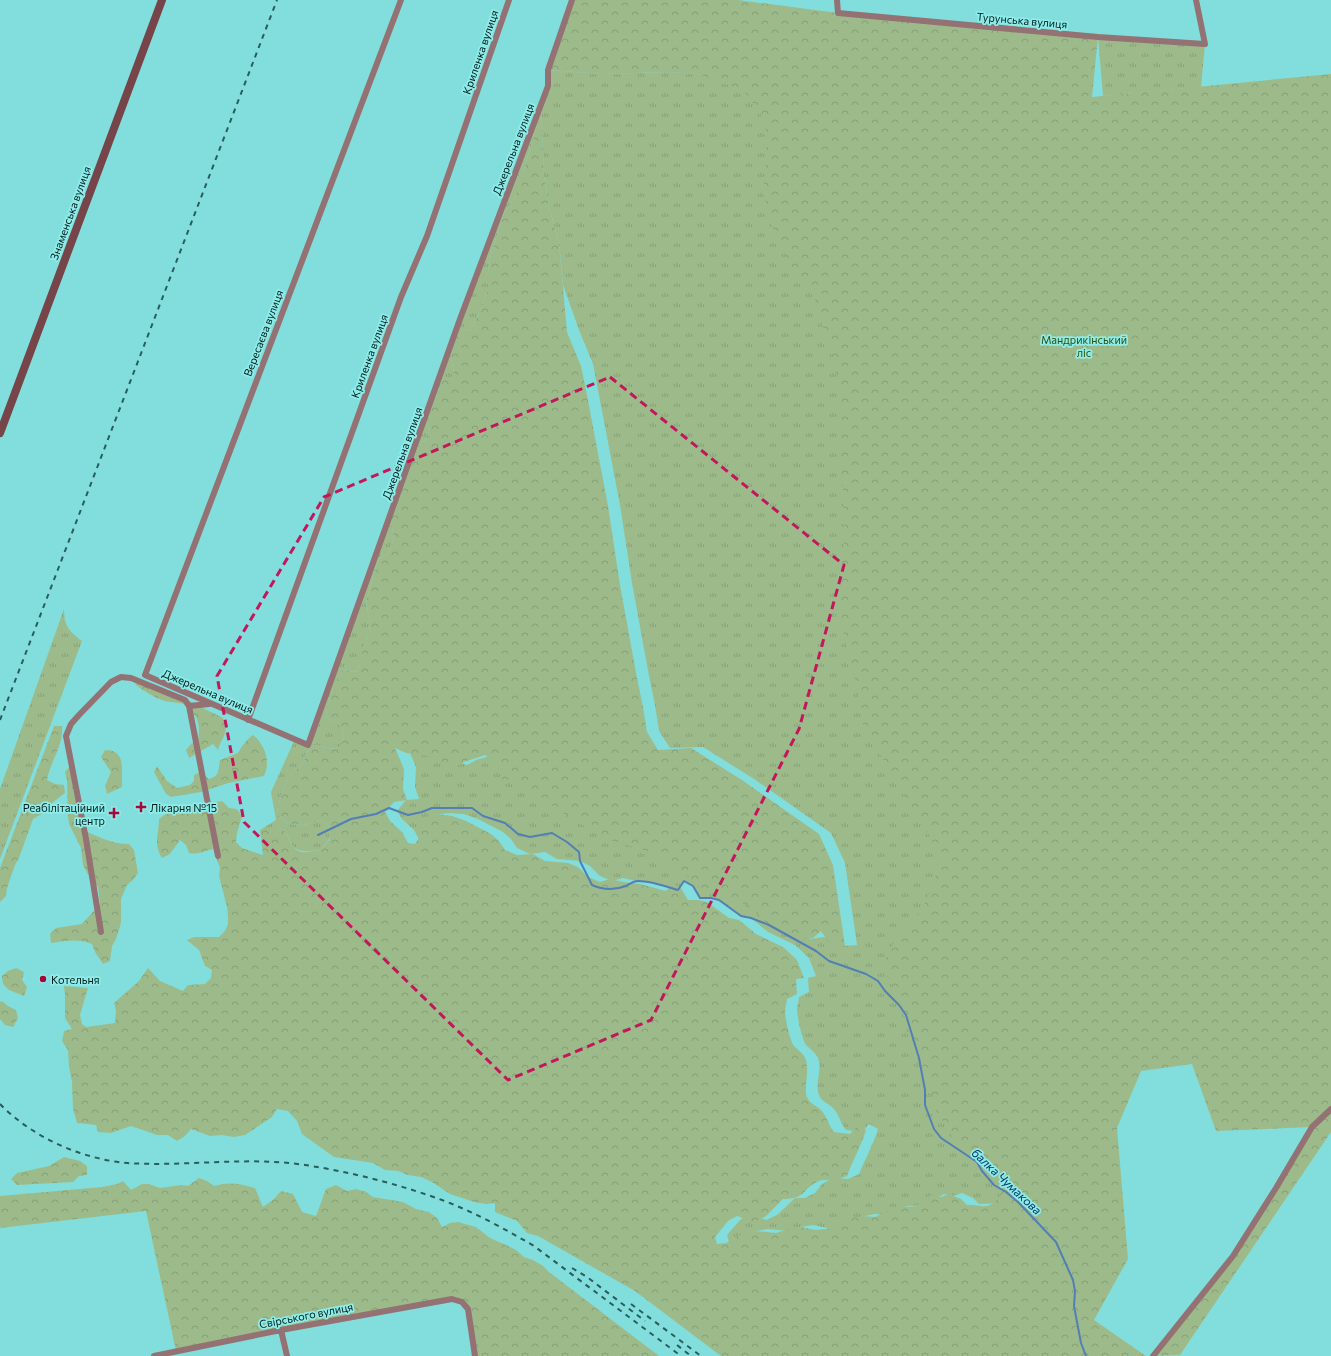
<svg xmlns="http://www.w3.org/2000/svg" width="1331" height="1356" viewBox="0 0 1331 1356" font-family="Commissioner,sans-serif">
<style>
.grass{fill:url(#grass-tufts)}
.forest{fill:url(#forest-crowns)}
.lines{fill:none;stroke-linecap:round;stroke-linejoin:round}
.stream{stroke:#517fb6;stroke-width:2}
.street{stroke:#947173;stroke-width:6}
.secondary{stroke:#76454a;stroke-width:8}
.rail{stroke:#2a5c5a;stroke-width:2;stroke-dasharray:5 5;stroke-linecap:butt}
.marked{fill:none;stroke:#c2185b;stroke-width:3;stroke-dasharray:8 5;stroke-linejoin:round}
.poi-dot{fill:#a40839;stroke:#8eece9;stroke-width:1.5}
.labels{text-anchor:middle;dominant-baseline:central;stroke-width:3.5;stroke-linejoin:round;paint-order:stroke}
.street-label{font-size:11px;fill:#011e1d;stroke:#8eece9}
.park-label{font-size:11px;fill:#2c4f0a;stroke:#8eece9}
.poi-label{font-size:11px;fill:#011e1d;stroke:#8eece9;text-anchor:start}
.water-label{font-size:12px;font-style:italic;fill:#03376a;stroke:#8eece9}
</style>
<defs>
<pattern id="grass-tufts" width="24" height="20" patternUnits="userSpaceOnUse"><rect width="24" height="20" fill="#9dbb8a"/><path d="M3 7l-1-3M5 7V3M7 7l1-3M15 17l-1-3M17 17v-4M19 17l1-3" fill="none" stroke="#85a077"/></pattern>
<pattern id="forest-crowns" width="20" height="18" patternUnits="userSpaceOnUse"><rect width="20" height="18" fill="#9dbb8a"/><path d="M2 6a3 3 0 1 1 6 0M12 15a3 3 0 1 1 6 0" fill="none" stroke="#85a077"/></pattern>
</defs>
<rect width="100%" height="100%" fill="#81dedc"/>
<!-- grass -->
<path class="grass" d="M 1098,37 L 1205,44 L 1201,87 L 1103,96 Z
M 548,70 L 602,74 L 669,72 L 697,74 L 755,89 L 772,110 L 779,133 L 778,162 L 775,192 L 787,235 L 808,272 L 827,297 L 837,330 L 852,389 L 854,424 L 851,458 L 856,496 L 856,552 L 850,578 L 853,622 L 865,668 L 873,707 L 875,725 L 940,832 L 951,855 L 947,878 L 935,906 L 900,949 L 896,967 L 916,1014 L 919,1031 L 934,1058 L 936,1071 L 943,1088 L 947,1108 L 962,1131 L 976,1149 L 986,1153 L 993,1162 L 1008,1168 L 1013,1180 L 1014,1192 L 1003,1203 L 979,1204 L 973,1198 L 962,1193 L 953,1196 L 944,1194 L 935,1199 L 929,1205 L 907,1206 L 887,1215 L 875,1214 L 860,1217 L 848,1221 L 839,1228 L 827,1228 L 813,1225 L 801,1227 L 788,1231 L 768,1229 L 756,1231 L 738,1241 L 729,1242 L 727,1235 L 740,1220 L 749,1214 L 766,1220 L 777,1215 L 795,1198 L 805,1198 L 815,1193 L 822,1184 L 833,1178 L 848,1179 L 859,1174 C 865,1159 873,1145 878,1129 L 869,1124 L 862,1132 L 846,1130 C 840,1123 839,1113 832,1107 C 826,1102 820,1101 818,1092 C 816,1081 822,1069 818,1058 C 815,1052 811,1050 806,1045 C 802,1040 797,1016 797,1009 C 797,1005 799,1001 799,997 L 809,992 L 808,978 L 816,976 L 809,958 L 795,945 L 768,932 L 751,918 L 741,916 L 719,900 L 711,898 L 700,898 L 693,886 L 684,881 L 678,890 L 652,882 L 636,881 L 623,878 L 612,881 L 600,876 L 590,866 L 580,861 L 557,859 L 545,852 L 530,854 L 517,848 L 511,839 L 503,832 L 478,819 L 464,814 L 448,813 L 437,815 L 432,822 L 433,834 L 427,843 L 420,841 L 414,830 L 402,819 L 397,811 L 406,800 L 419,799 L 415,787 L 416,767 L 407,746 L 418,752 L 440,755 L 467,765 L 476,760 L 497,754 L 507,760 L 515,779 L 526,784 L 534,784 L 541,791 L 552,795 L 576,812 L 619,838 L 659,850 L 668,850 L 676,861 L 691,875 L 701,875 L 706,883 L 737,898 L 750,902 L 759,902 L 768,910 L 775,920 L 787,927 L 802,933 L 810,939 L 825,937 L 833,929 L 844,946 L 857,945 L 845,863 L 831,833 L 754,779 L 703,747 L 670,748 L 659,731 L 655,705 L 649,676 L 632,583 L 620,505 L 593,364 L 579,330 L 563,285 L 559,243 L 549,207 L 544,176 L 541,109 L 535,133 L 524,169 L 517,179 L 517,195 L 504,213 L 491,254 L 488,272 L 488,290 L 482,307 L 470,331 L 459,329 C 456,338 451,348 451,357 C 452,369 456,367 451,379 L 443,379 L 425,423 L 430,429 L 426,440 L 419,443 L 402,491 L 390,517 L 394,538 L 389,553 L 378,559 L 366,602 L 370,624 L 369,633 L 361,654 L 361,662 L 357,672 L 343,670 C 334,684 327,701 326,717 L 342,727 L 344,738 L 340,747 C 327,752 322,743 311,746 L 305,755 L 304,763 C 301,766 297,768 294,771 C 286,780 278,801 277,814 L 288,824 L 304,825 L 321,820 L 328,825 L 330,838 L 321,850 C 309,851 296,855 290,841 C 287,835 285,831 280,828 L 260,830 L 276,820 L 271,792 L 295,739 L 309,745 L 460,319 L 548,86 Z
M 64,609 C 64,626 69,631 82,641 L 0,859 L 0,789 Z"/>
<!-- forest -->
<path class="forest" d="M 572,0 L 738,0 L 838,13 L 1098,37 L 1092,97 L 1331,74 L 1331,1132 L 1180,1355 L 1153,1356 L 1233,1256 L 1311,1127 L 1216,1131 L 1192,1064 L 1141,1071 L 1117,1128 L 1128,1259 L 1094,1320 L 1146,1356 L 721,1356 L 635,1291 L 538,1236 L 527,1233 L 517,1221 L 495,1212 L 495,1203 L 486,1204 L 474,1202 L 450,1194 L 432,1182 L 421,1177 L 408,1175 L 398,1171 L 385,1170 L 373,1163 L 334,1157 L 302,1134 L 297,1121 L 288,1111 L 277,1109 L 272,1117 L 245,1135 L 234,1137 L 222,1135 L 210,1136 L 191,1129 L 185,1136 L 177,1141 L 168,1135 L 157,1135 L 131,1126 L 111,1133 L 98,1132 L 96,1125 L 77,1123 L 73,1109 L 72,1082 L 69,1067 L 68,1050 L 62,1041 L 64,1031 L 72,1029 L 65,1018 L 65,994 L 64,986 L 88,988 L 80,1015 L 82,1024 L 86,1027 L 115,1023 L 116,1011 L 114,1003 L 139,981 L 148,968 L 160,981 L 183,991 L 188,985 L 205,984 L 211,978 L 212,970 L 205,966 L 199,950 L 187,940 L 194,937 L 219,937 L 225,931 L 228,924 L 228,916 L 227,907 L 219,876 L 220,868 L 213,849 C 203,851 199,855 189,853 L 186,845 L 180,840 L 170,854 L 162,858 C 153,843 159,835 159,819 L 166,814 L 183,811 L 198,805 L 222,801 L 229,808 L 237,809 L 242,816 L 237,833 L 236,842 L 242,848 L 263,855 L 260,830 C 266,829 273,827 279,828 C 290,831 288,849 302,852 C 308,853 316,850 321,850 L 330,839 L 328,825 L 321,820 L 304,825 L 288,824 L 277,814 C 278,801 286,780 294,771 C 297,768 301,766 304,763 L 305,755 L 311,746 C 322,743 327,752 340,747 L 344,738 L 342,727 L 326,717 C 327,701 334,683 343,670 L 357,672 L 361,662 L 361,654 L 369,633 L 370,624 L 366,602 L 378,559 L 389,553 L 394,538 L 390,517 L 402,491 L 419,443 L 426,440 L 430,429 L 425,423 L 443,379 L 451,379 C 456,367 452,369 451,357 C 451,348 456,338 459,329 L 470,331 L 482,307 L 488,290 L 488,272 L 491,254 L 504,213 L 517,195 L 517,179 L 524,169 L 535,133 L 541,105 L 544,176 L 549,207 L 559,243 L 567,332 L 581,366 L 587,395 L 608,506 L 620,585 L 637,678 L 643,707 L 647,732 L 658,750 L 691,748 L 742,780 L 819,834 L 833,865 L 845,946 L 832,947 L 821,931 L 813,938 L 798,940 L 790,934 L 775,928 L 763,921 L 756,912 L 747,904 L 738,903 L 725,899 L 694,884 L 689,876 L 679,877 L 663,863 L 656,852 L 647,851 L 607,839 L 564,814 L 540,797 L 529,792 L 522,786 L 514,785 L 503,781 L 495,762 L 485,755 L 464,762 L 455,767 L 428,756 L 406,753 L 395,748 L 404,769 L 403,789 L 407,800 L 394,802 L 385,812 L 390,821 L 402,832 L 408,843 L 415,844 L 421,835 L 420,824 L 425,817 L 436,814 L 452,816 L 466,821 L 491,834 L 499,841 L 505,850 L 517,855 L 533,854 L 545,861 L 568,863 L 578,867 L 588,877 L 600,882 L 610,879 L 624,882 L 640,884 L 666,891 L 672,883 L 681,888 L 688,900 L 699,900 L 707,902 L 729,918 L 739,920 L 756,934 L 783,947 L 797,960 L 804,978 L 796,979 L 797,994 L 787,999 C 787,1003 785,1007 785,1011 C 785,1018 790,1041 794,1046 C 799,1051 803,1053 806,1060 C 809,1071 805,1082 806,1094 C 808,1103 814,1104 820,1109 C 827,1115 828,1125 834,1132 L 850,1134 L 857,1126 L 866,1130 C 861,1146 853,1160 847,1176 C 843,1177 839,1180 835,1180 C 829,1181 824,1179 819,1181 C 801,1189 807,1199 783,1199 L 765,1217 L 754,1222 L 737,1216 L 728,1221 L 715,1237 L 717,1244 L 726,1243 L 744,1233 L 756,1231 L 776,1233 L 789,1229 L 801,1227 L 815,1230 L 827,1229 L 836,1223 L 848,1219 L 863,1216 L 875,1217 L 895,1208 L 917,1206 L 923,1200 L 932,1195 L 941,1197 L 949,1194 L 961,1199 L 967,1205 C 975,1204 983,1208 990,1205 C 995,1203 999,1197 1002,1194 L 1001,1181 L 995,1169 L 981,1164 L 974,1155 L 964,1151 L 950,1133 L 935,1109 L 931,1090 L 924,1073 L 921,1059 L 907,1032 L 904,1016 L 884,968 L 888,951 L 923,907 L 935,880 L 939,857 L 928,833 L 863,726 L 861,709 L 853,670 L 841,624 L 838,580 L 844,554 L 844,498 L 839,460 L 842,426 L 840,390 L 825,332 L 815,299 L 796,274 L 775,236 L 763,193 L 766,164 L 767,134 L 760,112 L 743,90 L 697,74 L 669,72 L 602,74 L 548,70 Z
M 142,681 L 159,686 L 223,718 C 230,734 222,735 218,750 L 213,744 L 189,758 L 186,750 L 191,744 L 198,740 C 199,732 200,725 196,717 C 193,713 190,711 189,706 C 180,702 174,703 165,701 C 157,699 140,689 135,684 Z
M 54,726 L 62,726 C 64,745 50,762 47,780 L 55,784 L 64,785 L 65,793 L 52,803 L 40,815 L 33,819 L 19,858 L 15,865 L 7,888 L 6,896 L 0,902 L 0,868 Z
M 253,735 C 265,745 271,761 264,776 L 228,783 L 201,792 L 171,797 L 166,794 L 154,772 L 157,766 L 167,781 L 177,788 L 190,785 L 194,781 L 194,775 L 200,772 L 209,779 C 220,776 218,770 220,760 L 238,753 C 241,747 248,738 253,735 Z
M 105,750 C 127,750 121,770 122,787 L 107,794 L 105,786 L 111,772 L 101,757 Z
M 71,765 L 73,789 L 79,812 L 80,828 C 95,836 112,844 129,844 L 134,850 L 138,873 L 133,880 L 127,885 L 121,899 L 121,923 L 116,939 L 112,946 L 110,961 L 103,964 L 95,952 L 92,944 C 78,938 65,941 51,943 L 50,934 L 56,928 L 82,924 L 100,904 L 98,887 L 87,873 L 83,865 L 81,848 L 69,824 L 68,816 L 67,780 L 65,772 Z
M 16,968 L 24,972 L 22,980 L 27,987 L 24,996 L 9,990 L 3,984 L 2,976 L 8,971 Z
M 2,1001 L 8,1006 L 16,1010 L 18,1018 L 13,1027 L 5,1025 L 0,1019 L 0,1002 Z
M 64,1157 L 80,1161 L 87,1166 L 87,1175 L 79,1176 L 73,1182 L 17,1185 L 11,1179 L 17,1173 L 49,1166 Z
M 199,1178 L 207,1181 L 214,1186 C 230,1181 240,1184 255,1188 L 263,1207 L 274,1199 L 281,1191 L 293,1194 L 302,1212 L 316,1216 L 326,1189 L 336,1185 L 347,1191 L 356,1189 L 366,1192 L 373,1197 L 403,1202 L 416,1209 L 429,1212 L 437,1218 L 442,1227 L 450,1223 L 458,1222 L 476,1227 L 490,1238 L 506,1245 L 516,1250 L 524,1257 L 533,1260 L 543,1266 L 549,1272 L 659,1356 L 475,1356 L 468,1309 L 452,1299 L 176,1351 L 146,1211 L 0,1228 L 0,1196 L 102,1187 L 117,1184 L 123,1181 L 131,1190 L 142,1184 L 149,1184 L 160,1188 L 181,1185 L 188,1186 Z"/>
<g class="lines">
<!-- stream -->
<path class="stream" d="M 318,835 L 351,819 L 376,814 L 389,808 L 408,815 L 422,812 L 432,808 L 472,808 L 483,816 L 505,823 L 518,834 L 530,837 L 552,833 L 567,842 L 579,852 L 580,861 L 592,885 C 603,890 615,890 626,886 C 630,884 633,881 638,881 C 651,881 665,886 678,890 L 684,881 L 693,886 L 700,898 L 711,898 L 719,900 L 741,916 L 751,918 L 769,925 L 816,951 L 829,961 L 866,974 L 878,981 L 885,991 L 899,1005 L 906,1015 L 919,1058 L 925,1090 L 925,1105 L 934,1129 L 941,1138 L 977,1162 L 982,1171 L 994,1185 L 1006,1192 L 1018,1202 L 1056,1242 L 1073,1280 L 1075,1291 L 1074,1306 L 1081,1343 L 1086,1356"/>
<!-- street -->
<path class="street" d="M 401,0 L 145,675 L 308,745 L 460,319 L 548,86 L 548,70 L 572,0
M 837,0 L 838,13 L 1098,37 L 1205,44 L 1196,0
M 189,706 L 209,704
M 248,720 L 401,297 L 427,236 L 509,0
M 101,932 L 86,839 L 66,736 L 71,724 L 79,715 L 111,682 L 121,677 L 131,678 L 185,700 L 189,706 L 218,856
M 281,1330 L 287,1356
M 154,1356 L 281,1330 L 452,1299 L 462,1302 L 468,1309 L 475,1356
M 1153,1356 L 1233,1256 L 1276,1188 L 1312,1127 L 1331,1109"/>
<!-- secondary -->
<path class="secondary" d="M 0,433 L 162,0"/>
<!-- rail -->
<path class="rail" d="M 0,720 L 277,0
M 0,1104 C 32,1137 81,1159 127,1163 C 186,1167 246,1156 305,1165 C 351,1172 398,1184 442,1200 C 474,1212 505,1229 534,1246 L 681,1356
M 572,1268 L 587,1277 L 645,1321
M 631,1304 L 701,1356
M 677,1345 L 691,1356"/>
</g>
<!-- marked area -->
<path class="marked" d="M 610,377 L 844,565 L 799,729 L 651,1020 L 508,1080 L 244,822 L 217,676 L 324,497 Z"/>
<!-- markers -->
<g class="poi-dot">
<path d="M139 801h4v4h4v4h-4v4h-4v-4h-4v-4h4z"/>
<path d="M112 807h4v4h4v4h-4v4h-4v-4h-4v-4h4z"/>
<circle cx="43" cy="979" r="4"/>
</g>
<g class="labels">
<!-- street labels -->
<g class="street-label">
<text transform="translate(1022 20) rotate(5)">Турунська вулиця</text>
<text transform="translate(480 52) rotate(-71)">Криленка вулиця</text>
<text transform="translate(513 149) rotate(-69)">Джерельна вулиця</text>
<text transform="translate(70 213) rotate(-70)">Знаменська вулиця</text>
<text transform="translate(263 333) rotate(-69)">Вересаєва вулиця</text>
<text transform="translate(369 356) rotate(-70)">Криленка вулиця</text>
<text transform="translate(402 453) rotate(-70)">Джерельна вулиця</text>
<text transform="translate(208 691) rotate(23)">Джерельна вулиця</text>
<text transform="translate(306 1315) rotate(-11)">Свірського вулиця</text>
</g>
<!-- park labels -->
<g class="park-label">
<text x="1084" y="339">Мандрикінський<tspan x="1084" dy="13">ліс</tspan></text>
</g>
<!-- poi labels -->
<g class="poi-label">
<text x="105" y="807" text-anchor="end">Реабілітаційний<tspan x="105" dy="13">центр</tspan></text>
<text x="150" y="807">Лікарня №15</text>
<text x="51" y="979">Котельня</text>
</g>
<!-- water labels -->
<g class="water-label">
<text transform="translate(1007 1181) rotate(43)">балка Чумакова</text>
</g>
</g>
</svg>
